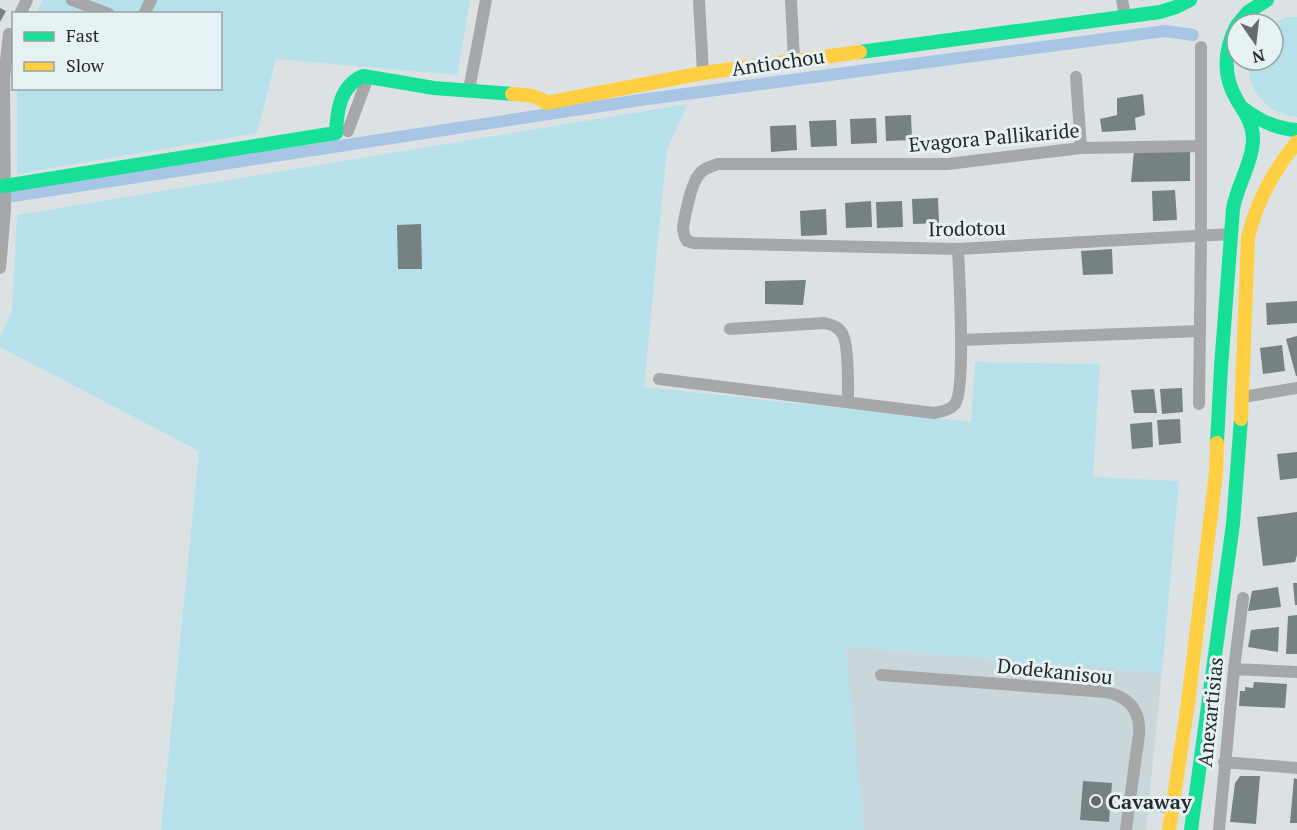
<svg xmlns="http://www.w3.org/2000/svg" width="1297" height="830" viewBox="0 0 1297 830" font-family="'PT Serif',serif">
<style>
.built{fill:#cad7da}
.green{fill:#b6e1eb}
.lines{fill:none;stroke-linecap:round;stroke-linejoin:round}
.canal{stroke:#a8c5e5;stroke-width:12}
.building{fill:#768282}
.street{stroke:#a5a7a8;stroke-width:12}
.fast{stroke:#16e098;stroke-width:14}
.slow{stroke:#ffcf43;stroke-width:14}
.poi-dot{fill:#666a6b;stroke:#e6f1f3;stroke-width:2}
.labels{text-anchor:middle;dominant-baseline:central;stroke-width:6;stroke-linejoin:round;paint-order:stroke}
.street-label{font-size:20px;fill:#262a2b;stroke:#e6f1f3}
.poi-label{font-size:20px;font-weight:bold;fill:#262a2b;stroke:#e6f1f3;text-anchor:start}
</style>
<rect width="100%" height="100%" fill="#dce2e3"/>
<!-- built -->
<path class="built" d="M 845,647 L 1162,673 L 1146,830 L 864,830 Z"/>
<!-- green -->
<path class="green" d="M 43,0 L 470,0 L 457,75 L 276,59 L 257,133 L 17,174 L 17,89 L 220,88 L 220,14 L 36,13 Z
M 1287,17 L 1297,17 L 1297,117 C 1267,115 1245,89 1249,60 L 1273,60 L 1273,24 L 1272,24 Z
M 688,104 L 667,149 L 644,387 L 971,422 L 975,362 L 1100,364 L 1093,477 L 1179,481 L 1162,673 L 846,647 L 864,830 L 161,830 L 199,451 L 0,347 L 0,337 L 12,311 L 17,215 Z"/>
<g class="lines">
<!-- canal -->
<path class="canal" d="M 0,198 L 647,99 L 1165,31 L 1193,35"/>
</g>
<!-- building -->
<path class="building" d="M 0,8 L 6,11 L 0,22 Z
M 1143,94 L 1145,115 L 1135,118 L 1136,130 L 1102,132 L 1100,119 L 1117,115 L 1117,98 Z
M 911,115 L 912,140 L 886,141 L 885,116 Z
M 876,118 L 877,143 L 851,144 L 850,119 Z
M 836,120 L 837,146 L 811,147 L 809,121 Z
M 796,125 L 797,150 L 771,152 L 770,126 Z
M 1134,151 L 1190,151 L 1190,181 L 1131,182 Z
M 1175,190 L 1177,220 L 1153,221 L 1152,191 Z
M 938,198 L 939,223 L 913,224 L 912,199 Z
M 871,201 L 872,227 L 846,228 L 845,203 Z
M 902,201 L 903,227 L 877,228 L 876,202 Z
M 826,209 L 827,235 L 801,236 L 800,211 Z
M 421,224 L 422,269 L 398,269 L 397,225 Z
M 1112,249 L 1113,274 L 1083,275 L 1081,251 Z
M 806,280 L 803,305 L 765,304 L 765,281 Z
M 1297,301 L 1297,323 L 1267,325 L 1266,303 Z
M 1297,336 L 1297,376 L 1296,376 L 1286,339 Z
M 1282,345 L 1285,371 L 1263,374 L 1260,348 Z
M 1182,388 L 1183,412 L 1162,414 L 1160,389 Z
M 1154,389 L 1157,413 L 1134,413 L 1131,390 Z
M 1180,419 L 1181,443 L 1159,445 L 1157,420 Z
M 1152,422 L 1153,447 L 1132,449 L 1130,424 Z
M 1297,452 L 1297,478 L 1280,480 L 1277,454 Z
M 1297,512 L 1297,555 L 1295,562 L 1263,566 L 1257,517 Z
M 1293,583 L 1297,583 L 1297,605 L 1295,605 Z
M 1278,587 L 1281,607 L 1248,611 L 1252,591 Z
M 1297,615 L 1297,654 L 1286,654 L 1288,616 Z
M 1279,627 L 1278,652 L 1248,647 L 1251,630 Z
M 1254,682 L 1287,684 L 1285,708 L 1239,706 L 1240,691 L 1245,691 L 1245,687 L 1253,688 Z
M 1240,776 L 1260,776 L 1256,824 L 1230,822 L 1235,783 Z
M 1294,778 L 1297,779 L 1297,823 L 1290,823 Z
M 1083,781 L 1112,783 L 1109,822 L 1080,820 Z"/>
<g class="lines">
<!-- street -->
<path class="street" d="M 72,0 L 109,14
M 699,0 L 703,73
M 791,0 L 794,60
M 1122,0 L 1125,16
M 20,14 L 27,0
M 144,14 L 151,0
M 1076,77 L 1081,148
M 469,90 L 486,0
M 348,131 L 368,77
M 1201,146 L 1081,148 L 948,164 L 718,164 C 710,167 703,168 698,176 C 691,185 685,215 683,227 C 683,232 684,236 687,241 L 694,243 L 958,249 L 1231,234
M 0,268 L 5,210 L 4,78 L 9,34
M 730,329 L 824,323 C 833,325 839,327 843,335 C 849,346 848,388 848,402
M 961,340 L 1200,331
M 659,379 L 934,413 C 941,412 950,410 955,404 C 966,389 959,274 958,249
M 1243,397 L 1297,388
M 1199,404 L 1201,237 L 1201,47
M 1234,669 L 1297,672
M 881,675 L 1106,692 C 1119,695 1131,701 1136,713 C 1142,726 1138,742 1136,755 C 1133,780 1129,805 1126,830
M 1224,762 L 1297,768
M 1131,801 L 1172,808
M 1219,830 L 1234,669 L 1243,598"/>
<!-- fast -->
<path class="fast" d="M 1238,24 L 1248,12 L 1267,0
M 860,52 L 1160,12 L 1176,7 L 1190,0
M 1244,109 C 1260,121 1276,129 1297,130
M 4,186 L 336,133 C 337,110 340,86 363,76 L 434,88 L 512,94
M 1217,443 L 1221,367 L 1233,209 C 1237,185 1253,162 1253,138 C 1253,123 1244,112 1237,100 C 1222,75 1224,50 1237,25
M 1191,830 L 1233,524 L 1241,419"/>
<!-- slow -->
<path class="slow" d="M 512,94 C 524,95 538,95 546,103 L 703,73 L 860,52
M 1241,419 L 1248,237 C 1257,200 1273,171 1297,142
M 1169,830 L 1188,703 L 1216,473 L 1217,443"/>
</g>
<!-- markers -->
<circle class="poi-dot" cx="1096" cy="801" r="6"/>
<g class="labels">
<!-- street labels -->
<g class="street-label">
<text transform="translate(778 62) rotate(-8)">Antiochou</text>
<text transform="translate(994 137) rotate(-5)">Evagora Pallikaride</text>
<text transform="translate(967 228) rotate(-1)">Irodotou</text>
<text transform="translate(1055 671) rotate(6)">Dodekanisou</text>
<text transform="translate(1210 712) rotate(-84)">Anexartisias</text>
</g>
<!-- poi labels -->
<g class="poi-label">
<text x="1108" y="801">Cavaway</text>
</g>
</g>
<!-- legend -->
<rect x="12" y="12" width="210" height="78" fill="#e6f1f3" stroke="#99a1a3" stroke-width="1.5"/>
<rect x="24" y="32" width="30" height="9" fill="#16e098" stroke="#99a1a3" stroke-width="1.5"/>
<text x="66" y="42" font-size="18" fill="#262a2b">Fast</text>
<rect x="24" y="62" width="30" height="9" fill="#ffcf43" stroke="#99a1a3" stroke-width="1.5"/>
<text x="66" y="72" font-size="18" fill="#262a2b">Slow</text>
<!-- north arrow -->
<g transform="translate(1255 42) rotate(166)"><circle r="28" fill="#e6f1f3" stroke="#99a1a3" stroke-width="1.5"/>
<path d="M0-4.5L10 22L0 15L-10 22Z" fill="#666a6b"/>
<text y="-9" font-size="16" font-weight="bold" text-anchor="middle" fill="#262a2b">N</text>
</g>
</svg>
